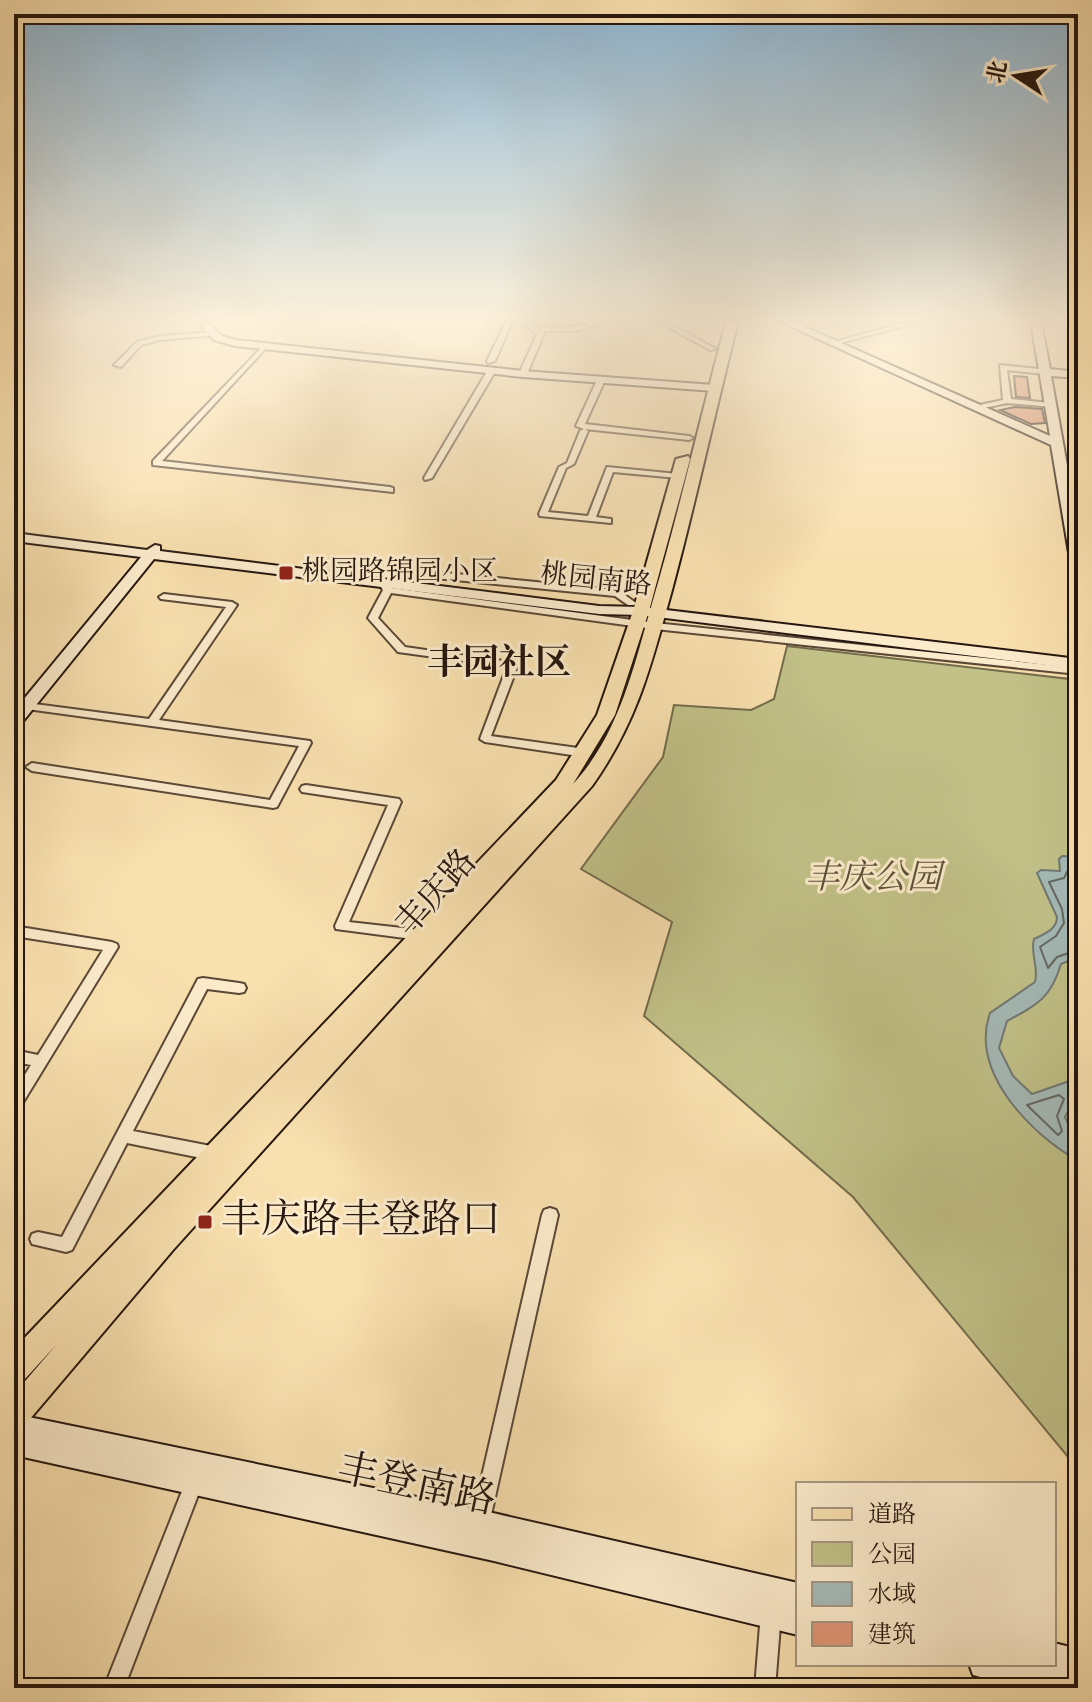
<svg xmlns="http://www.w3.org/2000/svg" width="1092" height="1702" viewBox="0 0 1092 1702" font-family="'Sorts Mill Goudy','Noto Serif SC',serif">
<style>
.green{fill:#c1c188;stroke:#736c4c;stroke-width:2}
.water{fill:#a4bab7;stroke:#717874;stroke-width:2}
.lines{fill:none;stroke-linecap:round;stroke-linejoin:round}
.shore{stroke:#646863;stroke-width:2}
.building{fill:#e09576;stroke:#25160f;stroke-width:2}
.street-casing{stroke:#5a4837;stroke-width:4}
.secondary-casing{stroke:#25160f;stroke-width:4}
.primary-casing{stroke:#25160f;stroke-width:4}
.street{fill:#fbebcb;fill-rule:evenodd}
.secondary{fill:#fbebcb;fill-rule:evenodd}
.primary{fill:#f9e0af;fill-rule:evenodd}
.poi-dot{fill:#8f2418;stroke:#fbebcb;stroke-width:3}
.labels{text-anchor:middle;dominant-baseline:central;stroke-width:6;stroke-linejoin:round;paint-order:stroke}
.far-poi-label{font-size:28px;fill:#25160f;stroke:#fbebcb;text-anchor:start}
.far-street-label{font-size:28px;fill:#25160f;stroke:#fbebcb}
.park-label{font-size:34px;font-style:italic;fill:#5c5239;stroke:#fbebcb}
.street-label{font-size:34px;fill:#25160f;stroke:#fbebcb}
.neighbourhood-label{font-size:36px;font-weight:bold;fill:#25160f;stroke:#fbebcb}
.near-poi-label{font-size:40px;fill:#25160f;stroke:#fbebcb;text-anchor:start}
.near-street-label{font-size:40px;fill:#25160f;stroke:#fbebcb}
</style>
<rect width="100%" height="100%" fill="#f9e0af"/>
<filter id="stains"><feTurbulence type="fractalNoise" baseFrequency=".0025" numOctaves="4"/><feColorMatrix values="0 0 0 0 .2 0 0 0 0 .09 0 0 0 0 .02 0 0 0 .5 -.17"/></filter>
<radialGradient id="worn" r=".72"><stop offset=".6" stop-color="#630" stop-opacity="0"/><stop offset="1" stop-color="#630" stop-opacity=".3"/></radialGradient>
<!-- green -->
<path class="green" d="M 787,646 L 1078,680 L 1078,1469 L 853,1197 L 644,1016 L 672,922 L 581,869 L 663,757 L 674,705 L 751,710 L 774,699 Z"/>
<!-- water -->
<path class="water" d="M 1062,856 L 1078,857 L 1078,957 L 1061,964 C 1051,998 1037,1005 1007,1021 L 999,1048 L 1013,1076 L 1032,1094 L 1078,1078 L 1078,1074 L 1078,1092 L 1065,1117 L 1071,1130 L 1078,1136 L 1078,1161 C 1031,1134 969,1072 990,1013 L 1035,982 C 1039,967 1030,954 1034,939 C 1044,934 1057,930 1057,917 L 1037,873 L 1041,870 L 1060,871 L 1059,859 Z"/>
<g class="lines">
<!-- shore -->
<path class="shore" d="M 1078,865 L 1070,866 L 1064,878 L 1049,882 L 1062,909 L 1064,923 L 1056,936 L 1040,947 L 1048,968 L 1057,957 L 1078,950
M 1059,1095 L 1064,1099 L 1057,1116 L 1062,1131 L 1058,1135 L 1027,1105 Z"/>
</g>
<!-- building -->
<path class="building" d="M 1014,376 L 1027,377 L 1030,398 L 1016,397 Z
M 1015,407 L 1042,409 L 1045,423 L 1031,424 L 1000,410 Z"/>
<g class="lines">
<!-- street casing -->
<g class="street-casing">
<path id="street" d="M 506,322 L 512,322 L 495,361 L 488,363 L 487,361 Z
M 521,322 L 528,322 L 540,329 L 543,327 L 576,327 L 589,323 L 588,322 L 595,322 L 597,324 L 576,331 L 545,331 L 527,374 L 523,376 L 519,374 L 537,334 Z
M 659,322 L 666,322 L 716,349 L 710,350 Z
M 909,322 L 919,322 L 833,345 L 830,343 Z
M 214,332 L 217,334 L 216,335 L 160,340 L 141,345 L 121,367 L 114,365 L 137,342 L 160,336 Z
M 264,345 L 268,347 L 266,348 L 162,461 L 390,487 L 393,488 L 393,492 L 153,465 L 153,461 Z
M 1000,365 L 1048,370 L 1049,372 L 1045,374 L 1007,370 L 1011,399 L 1050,403 L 1054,405 L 1053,407 L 1007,403 L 975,410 L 975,406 L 1003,400 Z
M 489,368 L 496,370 L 432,478 L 425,480 L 424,478 Z
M 598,378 L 605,380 L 585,424 L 689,436 L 693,438 L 689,440 L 585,429 L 588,431 L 574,464 L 566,468 L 548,512 L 588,516 L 607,467 L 678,474 L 682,476 L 678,478 L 613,472 L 596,517 L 611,519 L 611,523 L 540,516 L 539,514 L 559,467 L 567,463 L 580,431 L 584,429 L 576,426 Z
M 395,568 L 618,590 L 636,603 L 634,605 L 628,605 L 615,596 L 396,574 L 385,578 L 391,588 L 655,623 L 1078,668 L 1078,674 L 655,629 L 391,593 L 378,618 L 405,647 L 517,663 L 518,665 L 491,736 L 585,749 L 591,753 L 585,757 L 485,742 L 480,739 L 507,667 L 398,652 L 368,618 L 383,590 L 376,580 L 379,578 L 378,576 Z
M 164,594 L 232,602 L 237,605 L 159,720 L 310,741 L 311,743 L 277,807 L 273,808 L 32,771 L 26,767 L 32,763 L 270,800 L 299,746 L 27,709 L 22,706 L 27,703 L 149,719 L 226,607 L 161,599 L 159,597 Z
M 306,785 L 399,799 L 401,802 L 349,922 L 420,930 L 425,932 L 426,935 L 425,938 L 420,940 L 336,929 L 335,926 L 388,805 L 302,792 L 300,789 L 302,786 Z
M 14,926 L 112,942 L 117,944 L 118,947 L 19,1109 L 14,1111 L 14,1092 L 31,1065 L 14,1062 L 14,1050 L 38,1055 L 103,950 L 14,936 Z
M 203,978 L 239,983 L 244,984 L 246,988 L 244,992 L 239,993 L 207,989 L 133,1131 L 216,1147 L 221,1149 L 223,1154 L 221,1159 L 216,1161 L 127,1143 L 72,1250 L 66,1252 L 32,1244 L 30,1239 L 32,1234 L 38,1232 L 62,1237 L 198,979 Z
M 550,1208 L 556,1210 L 558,1215 L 489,1524 L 487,1531 L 480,1533 L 473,1531 L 471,1524 L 542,1215 L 544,1210 Z
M 194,1473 L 200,1476 L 203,1482 L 124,1688 L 104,1688 L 188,1476 Z
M 771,1603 L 778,1606 L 781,1613 L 775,1688 L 755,1688 L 761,1613 L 764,1606 Z"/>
</g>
<!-- secondary casing -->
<g class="secondary-casing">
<path id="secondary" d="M 197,322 L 207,322 L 222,336 L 236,340 L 523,371 L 714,385 L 720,388 L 714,391 L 523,377 L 235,346 L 214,340 Z
M 781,322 L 794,322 L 1050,436 L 1031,322 L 1041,322 L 1050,369 L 1078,372 L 1078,378 L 1051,376 L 1078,527 L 1078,569 L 1071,565 L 1051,445 Z
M 14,533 L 147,550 L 155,545 L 160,546 L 160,551 L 599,606 L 641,607 L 1078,659 L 1078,669 L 641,615 L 599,614 L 154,559 L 20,725 L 14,726 L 14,711 L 141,557 L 14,541 Z
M 14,1414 L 480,1510 L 798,1583 L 798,1635 L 494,1561 L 14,1455 Z
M 1054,1643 L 1078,1649 L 1078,1688 L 1022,1688 L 973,1675 L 969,1664 L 1054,1664 Z"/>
</g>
<!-- primary casing -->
<g class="primary-casing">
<path id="primary" d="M 726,322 L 738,322 C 715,411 696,501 672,590 C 651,665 638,721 592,786 L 173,1250 L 24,1426 L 14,1431 L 14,1394 L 57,1344 L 24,1380 L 14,1384 L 14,1349 L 556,780 L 597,715 L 633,611 L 676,459 L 688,456 L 690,459 L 649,611 L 615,715 L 573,784 C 620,733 634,665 653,600 C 680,508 701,415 726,322 Z"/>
</g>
<!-- street -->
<use href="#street" class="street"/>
<!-- secondary -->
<use href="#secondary" class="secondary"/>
<!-- primary -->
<use href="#primary" class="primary"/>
</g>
<!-- sky -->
<linearGradient id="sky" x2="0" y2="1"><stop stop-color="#8db6d4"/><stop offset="0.57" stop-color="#fcf1db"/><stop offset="1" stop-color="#fcf1db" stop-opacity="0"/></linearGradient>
<rect width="1092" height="560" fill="url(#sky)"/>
<!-- markers -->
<g class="poi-dot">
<rect x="278" y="565" width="16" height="16" rx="4"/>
<rect x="197" y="1214" width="16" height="16" rx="4"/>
</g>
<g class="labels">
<!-- far-poi labels -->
<g class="far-poi-label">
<text x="302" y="573">桃园路锦园小区</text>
</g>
<!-- far-street labels -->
<g class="far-street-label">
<text transform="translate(596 581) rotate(6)">桃园南路</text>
</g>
<!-- park labels -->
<g class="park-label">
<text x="873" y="879">丰庆公园</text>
</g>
<!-- street labels -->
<g class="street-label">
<text transform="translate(437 894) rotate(-48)">丰庆路</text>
</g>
<!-- neighbourhood labels -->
<g class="neighbourhood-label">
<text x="499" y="665">丰园社区</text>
</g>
<!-- near-poi labels -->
<g class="near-poi-label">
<text x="221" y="1222">丰庆路丰登路口</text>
</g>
<!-- near-street labels -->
<g class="near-street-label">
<text transform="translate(416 1487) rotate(12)">丰登南路</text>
</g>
</g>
<!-- margin -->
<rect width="1092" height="1702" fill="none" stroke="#f9e0af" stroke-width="48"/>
<rect x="16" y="16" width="1060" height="1670" fill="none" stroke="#25160f" stroke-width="4"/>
<rect x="24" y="24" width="1044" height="1654" fill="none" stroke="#25160f" stroke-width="2"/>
<!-- legend -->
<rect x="796" y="1482" width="260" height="184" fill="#fbebcb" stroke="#a59680" stroke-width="2"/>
<rect x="812" y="1508" width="40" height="12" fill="#f9e0af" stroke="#a59680" stroke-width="2"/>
<text x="868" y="1522" font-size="24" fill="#25160f">道路</text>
<rect x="812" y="1542" width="40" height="24" fill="#c1c188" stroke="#a59680" stroke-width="2"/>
<text x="868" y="1562" font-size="24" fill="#25160f">公园</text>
<rect x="812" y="1582" width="40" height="24" fill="#a4bab7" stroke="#a59680" stroke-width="2"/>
<text x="868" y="1602" font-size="24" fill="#25160f">水域</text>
<rect x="812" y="1622" width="40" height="24" fill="#e09576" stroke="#a59680" stroke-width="2"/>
<text x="868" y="1642" font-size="24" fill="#25160f">建筑</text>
<!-- north arrow -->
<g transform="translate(1016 76) rotate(282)" stroke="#fbebcb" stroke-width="6" paint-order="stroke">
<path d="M0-6L14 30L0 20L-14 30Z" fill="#25160f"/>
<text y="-12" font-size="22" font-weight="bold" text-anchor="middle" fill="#25160f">北</text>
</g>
<rect width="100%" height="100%" filter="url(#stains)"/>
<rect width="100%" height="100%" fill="url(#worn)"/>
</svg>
